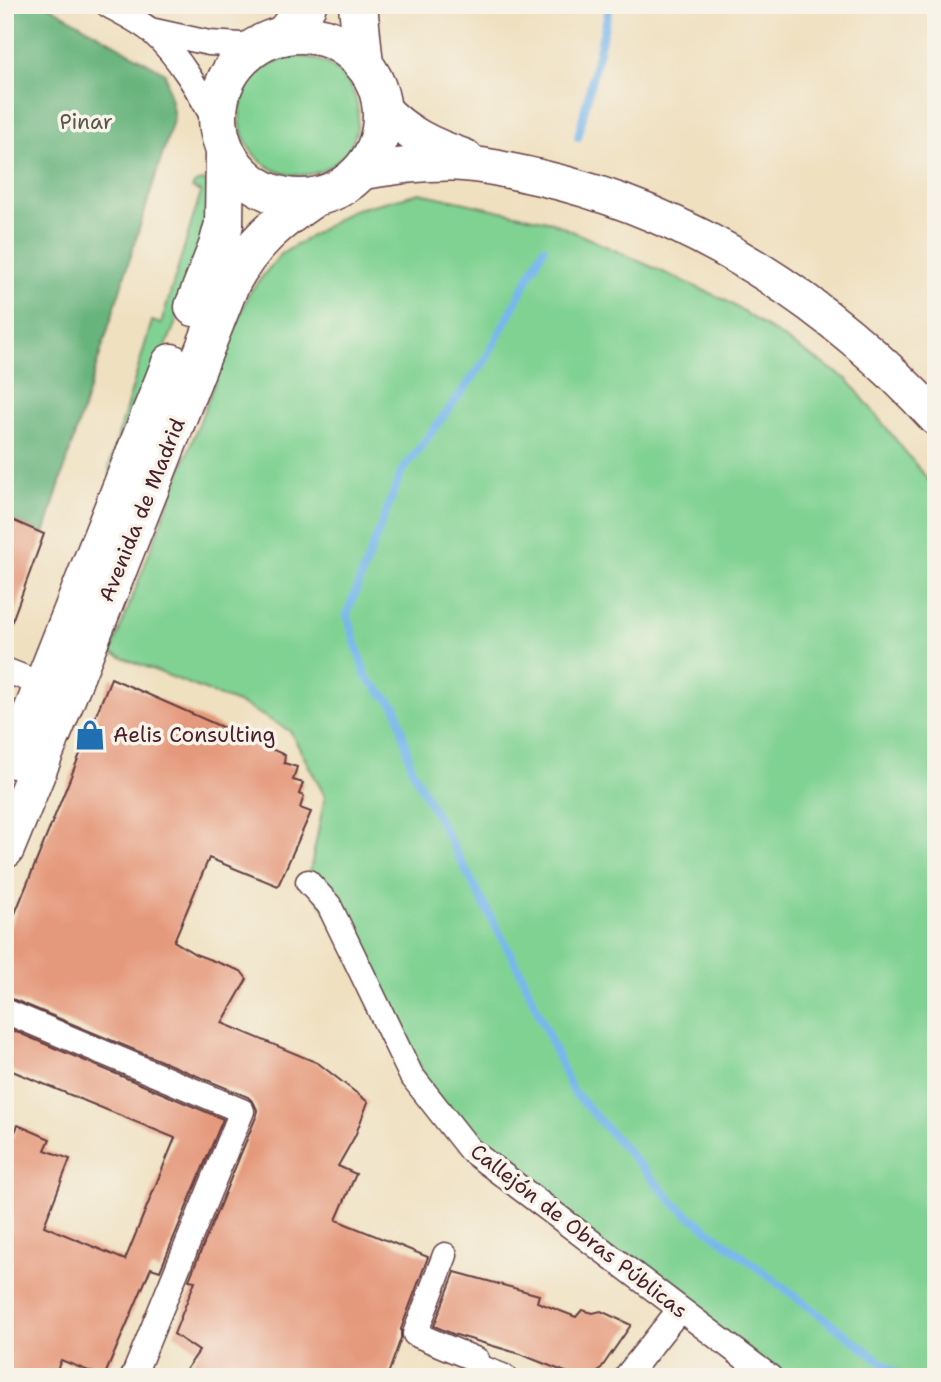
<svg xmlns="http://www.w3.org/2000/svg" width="941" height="1382" viewBox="0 0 941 1382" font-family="'Shantell Sans',sans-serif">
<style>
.green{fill:#80d293;stroke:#65785f;stroke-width:2}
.forest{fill:#68b47d;stroke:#596a54;stroke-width:2}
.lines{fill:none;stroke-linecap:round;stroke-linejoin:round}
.stream{stroke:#78b7ec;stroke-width:8}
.building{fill:#e5997b}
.street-casing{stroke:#633c41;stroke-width:27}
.secondary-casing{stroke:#633c41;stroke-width:38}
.primary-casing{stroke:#633c41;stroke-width:41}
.highway-casing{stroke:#633c41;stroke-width:41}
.street{stroke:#fff;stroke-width:24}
.secondary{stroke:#fff;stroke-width:35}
.primary{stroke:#fff;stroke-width:38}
.highway{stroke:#fff;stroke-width:38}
.labels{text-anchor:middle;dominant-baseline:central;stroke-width:7;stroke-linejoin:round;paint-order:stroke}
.park-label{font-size:21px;fill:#5a554a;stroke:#f7f3e8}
.street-label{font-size:21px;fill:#4a1f2b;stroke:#f7f3e8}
.poi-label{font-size:21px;fill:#4a1f2b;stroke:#f7f3e8;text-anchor:start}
</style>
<rect width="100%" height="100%" fill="#f7f3e8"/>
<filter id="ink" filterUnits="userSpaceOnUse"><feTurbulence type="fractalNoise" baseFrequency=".0143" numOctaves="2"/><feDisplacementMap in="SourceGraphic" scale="14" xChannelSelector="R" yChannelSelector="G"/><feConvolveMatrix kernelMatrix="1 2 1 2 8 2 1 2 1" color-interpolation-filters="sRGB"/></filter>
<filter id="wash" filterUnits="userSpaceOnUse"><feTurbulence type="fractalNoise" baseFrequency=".00686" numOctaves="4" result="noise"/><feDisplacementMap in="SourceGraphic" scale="28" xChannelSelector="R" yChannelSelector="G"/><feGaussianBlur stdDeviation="1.57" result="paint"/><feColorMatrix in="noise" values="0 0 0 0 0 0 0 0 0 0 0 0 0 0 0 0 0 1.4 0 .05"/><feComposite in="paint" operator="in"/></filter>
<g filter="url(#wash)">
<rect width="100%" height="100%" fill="#efe0c0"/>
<!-- green -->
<path class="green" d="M240 116a59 59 0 1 1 118 0a59 59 0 1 1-118 0Z
M 203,181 L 209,183 L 213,189 L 193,279 L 111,484 L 109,467 L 152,321 L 161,324 L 201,192 L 192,188 L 195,183 Z
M 420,193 L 552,222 L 725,300 L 848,380 L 936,490 L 936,1377 L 767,1377 L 470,1150 L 308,882 L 325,796 L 290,731 L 245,706 L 111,653 L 249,293 L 280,255 L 353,210 Z"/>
<!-- forest -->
<path class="forest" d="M 5,5 L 47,5 L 165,73 L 174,117 L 44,534 L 5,517 Z"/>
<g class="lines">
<!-- stream -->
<path class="stream" d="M 578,137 L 610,5
M 544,248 L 485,361 L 401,473 L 347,614 L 366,677 L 396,707 L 412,770 L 522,975 L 572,1090 L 677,1206 L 901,1377"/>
</g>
<g id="blocks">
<!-- building -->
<path class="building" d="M 5,517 L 44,534 L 8,632 L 5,632 Z
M 111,678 L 285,755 L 284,763 L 297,767 L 293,780 L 303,783 L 299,794 L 304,796 L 300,808 L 311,812 L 278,886 L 209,858 L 174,941 L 195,954 L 241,971 L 247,979 L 222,1023 L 318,1063 L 368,1102 L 355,1136 L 338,1166 L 356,1174 L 336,1220 L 428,1257 L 401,1329 L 401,1338 L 387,1377 L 181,1377 L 199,1351 L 174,1334 L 195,1281 L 189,1280 L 256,1117 L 257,1110 L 254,1103 L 248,1097 L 5,996 L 5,938 Z
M 5,1027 L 223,1119 L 160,1271 L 151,1268 L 104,1377 L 61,1360 L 54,1377 L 5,1377 L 5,1155 L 18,1125 L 50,1139 L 45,1150 L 70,1159 L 44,1226 L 125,1260 L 175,1138 L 5,1068 Z
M 455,1272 L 539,1295 L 537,1302 L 576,1317 L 582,1310 L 593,1313 L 601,1311 L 631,1325 L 595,1377 L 578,1377 L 520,1354 L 453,1334 L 434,1326 Z"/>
</g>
</g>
<g filter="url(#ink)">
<use href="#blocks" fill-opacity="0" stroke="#633c41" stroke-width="2"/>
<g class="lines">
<!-- street casing -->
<g class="street-casing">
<path id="street" d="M 108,5 C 122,13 139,21 151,31 C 180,57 200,93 218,127
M 150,30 L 209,43 L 257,46
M 5,670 L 43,685
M 308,882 L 329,905 L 411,1075 L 470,1150 L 770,1377
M 5,1011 L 242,1111 L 133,1377
M 445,1255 L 415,1334 L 477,1360 L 477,1366
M 475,1377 L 477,1366 L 505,1377
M 626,1377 L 680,1309"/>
</g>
<!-- secondary casing -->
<g class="secondary-casing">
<path id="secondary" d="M 382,108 C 406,134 432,146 465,157
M 360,172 C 392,167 423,162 455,163 C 483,164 511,171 538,177 C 692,212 830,302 936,418"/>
</g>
<!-- primary casing -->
<g class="primary-casing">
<path id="primary" d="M218 116a82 82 0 1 1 164 0a82 82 0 1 1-164 0Z
M 194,307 L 218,246 L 224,224 L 225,150
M 14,759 L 171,363
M 5,849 C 82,662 156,473 230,284 C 252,243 276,223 315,197"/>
</g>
<!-- highway casing -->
<g class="highway-casing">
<path id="highway" d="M 358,5 L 364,65
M 283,36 L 307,5"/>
</g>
<!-- street -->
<use href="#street" class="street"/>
<!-- secondary -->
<use href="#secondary" class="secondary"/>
<!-- primary -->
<use href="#primary" class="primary"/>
<!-- highway -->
<use href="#highway" class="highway"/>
</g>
</g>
<!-- icons -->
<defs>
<g id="shop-bare" transform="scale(2.415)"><path d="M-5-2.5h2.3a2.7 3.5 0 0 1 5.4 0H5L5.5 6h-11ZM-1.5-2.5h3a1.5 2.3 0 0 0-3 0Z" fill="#1f6fb2" stroke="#f7f3e8" stroke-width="2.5" paint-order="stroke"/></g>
</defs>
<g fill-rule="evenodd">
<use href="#shop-bare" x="90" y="735"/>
</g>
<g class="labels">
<!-- park labels -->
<g class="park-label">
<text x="86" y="122">Pinar</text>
</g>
<!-- street labels -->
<g class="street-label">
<text transform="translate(142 510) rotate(-68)">Avenida de Madrid</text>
<text transform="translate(579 1231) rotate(38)">Callejón de Obras Públicas</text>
</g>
<!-- poi labels -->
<g class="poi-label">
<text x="113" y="735">Aelis Consulting</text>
</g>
</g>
<!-- margin -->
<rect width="941" height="1382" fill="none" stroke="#f7f3e8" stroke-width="28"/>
</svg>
